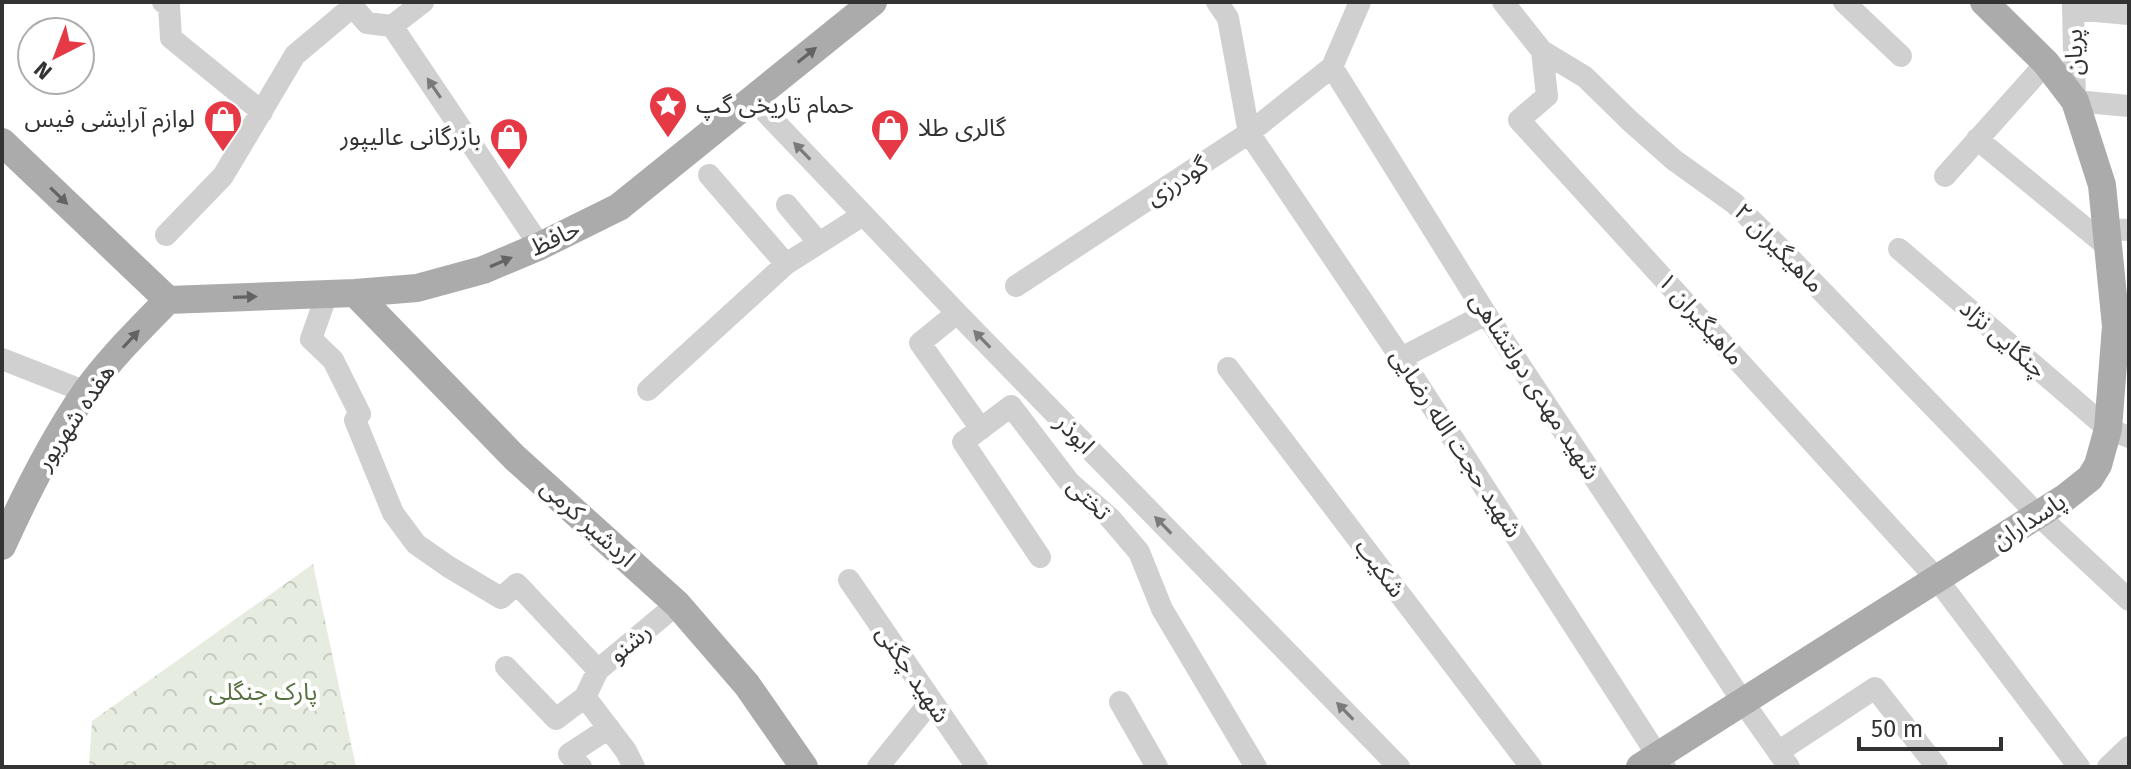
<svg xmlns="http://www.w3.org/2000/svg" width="2131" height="769" viewBox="0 0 2131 769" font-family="'Fira Sans','Noto Sans Arabic',sans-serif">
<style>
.forest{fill:url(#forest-crowns)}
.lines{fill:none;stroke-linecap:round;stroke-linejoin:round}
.minor{stroke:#d0d0d0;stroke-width:22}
.major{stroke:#ababab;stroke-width:28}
.oneway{fill:#636363}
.oneway2{fill:#7a7a7a}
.labels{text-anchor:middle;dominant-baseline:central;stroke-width:8;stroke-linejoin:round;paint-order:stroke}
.street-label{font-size:24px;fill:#333;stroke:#fff}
.poi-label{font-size:24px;fill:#333;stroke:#fff;text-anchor:start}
.park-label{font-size:24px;fill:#56703f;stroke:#fff}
</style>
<defs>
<pattern id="forest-crowns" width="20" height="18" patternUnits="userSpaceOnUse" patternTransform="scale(2)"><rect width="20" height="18" fill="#e6ecdf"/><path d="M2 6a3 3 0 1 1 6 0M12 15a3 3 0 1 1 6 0" fill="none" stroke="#c6cbc0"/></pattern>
</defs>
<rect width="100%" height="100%" fill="#fff"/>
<!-- forest -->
<path class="forest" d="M 313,564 L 356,767 L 89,767 L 92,721 Z"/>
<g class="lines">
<!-- minor -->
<path class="minor" d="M 163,2 L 169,6 L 171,38 L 262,112
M 349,2 L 367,23 L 392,26
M 423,2 L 392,26 L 540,246
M 1217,2 L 1228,18 L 1249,133 L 1401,358 L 1665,767
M 1503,2 L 1542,51 L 1585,77 L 1630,121 L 1674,160 L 1734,203 L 1782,250 L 2038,515 L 2129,600
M 1844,2 L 1901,56
M 2073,2 L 2075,101 L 2129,106
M 2073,9 L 2129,14
M 1542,51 L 1547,96 L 1519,120 L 1937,579 L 2079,767
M 1332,67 L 1486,314 L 1743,702 L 1789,767
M 753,99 L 957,313 L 1399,767
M 1977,139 L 2108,247
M 709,175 L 786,264
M 1945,176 L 2046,63
M 787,205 L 819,243
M 2106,229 L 2129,230
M 166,235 L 223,176 L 295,55 L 352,7
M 1899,249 L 2108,429 L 2129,437
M 1016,286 L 1249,133 L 1332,67 L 1360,2
M 327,294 L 311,339 L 333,360 L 360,414 L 355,420 L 393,513 L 416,544 L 449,567 L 501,598 L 517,584 L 598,670
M 957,313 L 920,343 L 981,429
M 1401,358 L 1486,314
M 2,359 L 86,392
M 1228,368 L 1531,767
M 648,390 L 786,264 L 863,215
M 1040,557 L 963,442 L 1011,406 L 1069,482 L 1110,518 L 1139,552 L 1162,609 L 1256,767
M 849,580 L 977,767
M 506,667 L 556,719 L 585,697
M 1120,702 L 1157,767
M 1778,752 L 1875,688 L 1937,767
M 581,767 L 569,754 L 609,728
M 634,767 L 626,751 L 585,697 L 598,670 L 677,604
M 878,767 L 931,701
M 2108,767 L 2129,747"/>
<!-- major -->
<path class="major" d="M 2,142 L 168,300
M 355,293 L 515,458 L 677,604 L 747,685 L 804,767
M 168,300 L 355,293 L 417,288 L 483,270 L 540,246 L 619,207 L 873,2
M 2,546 C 26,493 52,441 85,393 C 109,359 139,330 168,300
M 1640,767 L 2066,497 L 2090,478 L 2098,465 L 2108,429 L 2116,326 L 2102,185 L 2075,101 L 2046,63 L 1984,2"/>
</g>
<!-- one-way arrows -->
<defs><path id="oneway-solid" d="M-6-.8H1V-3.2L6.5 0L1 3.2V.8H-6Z" transform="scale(2)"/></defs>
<g class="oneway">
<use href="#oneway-solid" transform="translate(807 55) rotate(-39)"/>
<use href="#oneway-solid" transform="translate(59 196) rotate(44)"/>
<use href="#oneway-solid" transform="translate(501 262) rotate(-23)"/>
<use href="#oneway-solid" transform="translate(245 297) rotate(-2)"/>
<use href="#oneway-solid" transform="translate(131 339) rotate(-47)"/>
</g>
<g class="oneway2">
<use href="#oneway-solid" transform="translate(434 88) rotate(-124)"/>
<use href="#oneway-solid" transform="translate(802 151) rotate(-134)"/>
<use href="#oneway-solid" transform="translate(982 339) rotate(-134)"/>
<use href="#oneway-solid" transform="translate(1163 525) rotate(-134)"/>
<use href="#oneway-solid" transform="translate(1345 711) rotate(-134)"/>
</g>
<!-- icons -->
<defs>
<g id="sight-pin" transform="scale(2)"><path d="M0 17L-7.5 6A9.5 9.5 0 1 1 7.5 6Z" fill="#e63946" stroke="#fff"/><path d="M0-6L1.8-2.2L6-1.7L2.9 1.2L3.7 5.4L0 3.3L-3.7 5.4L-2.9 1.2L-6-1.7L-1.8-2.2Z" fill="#fff"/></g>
<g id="shop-pin" transform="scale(2)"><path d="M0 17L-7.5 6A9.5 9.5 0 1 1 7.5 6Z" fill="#e63946" stroke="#fff"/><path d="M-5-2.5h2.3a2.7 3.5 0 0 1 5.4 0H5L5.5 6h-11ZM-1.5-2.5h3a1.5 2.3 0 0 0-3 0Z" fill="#fff"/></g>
</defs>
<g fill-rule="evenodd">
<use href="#sight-pin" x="668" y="105"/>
<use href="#shop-pin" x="223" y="119"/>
<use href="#shop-pin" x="890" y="128"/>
<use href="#shop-pin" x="509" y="137"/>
</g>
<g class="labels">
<!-- street labels -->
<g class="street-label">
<text transform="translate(2074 52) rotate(-91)">پریان</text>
<text transform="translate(1177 181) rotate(-33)">گودرزی</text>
<text transform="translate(555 238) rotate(-25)">حافظ</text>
<text transform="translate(1779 248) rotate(45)">ماهیگیران ۲</text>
<text transform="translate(1701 319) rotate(48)">ماهیگیران ۱</text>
<text transform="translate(2003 339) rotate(41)">چنگایی نژاد</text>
<text transform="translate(1535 386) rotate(57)">شهید مهدی دولتشاهی</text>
<text transform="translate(75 417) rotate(-56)">هفده شهریور</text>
<text transform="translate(1075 434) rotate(46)">ابوذر</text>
<text transform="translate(1456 443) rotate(57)">شهید حجت الله رضایی</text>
<text transform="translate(1089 499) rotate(44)">تختی</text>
<text transform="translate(2029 521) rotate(-33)">پاسداران</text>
<text transform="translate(588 523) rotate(42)">اردشیر کرمی</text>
<text transform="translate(1380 568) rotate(53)">شکیب</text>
<text transform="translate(630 643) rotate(-40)">رشنو</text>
<text transform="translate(913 674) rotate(56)">شهید چگنی</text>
</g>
<!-- poi labels -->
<g class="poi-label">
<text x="696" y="105">حمام تاریخی گپ</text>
<text x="195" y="119" text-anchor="end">لوازم آرایشی فیس</text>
<text x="918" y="128">گالری طلا</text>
<text x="481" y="137" text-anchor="end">بازرگانی عالیپور</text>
</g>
<!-- park labels -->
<g class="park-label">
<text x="263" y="692">پارک جنگلی</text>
</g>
</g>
<!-- border -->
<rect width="2131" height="769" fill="none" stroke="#333333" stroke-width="8"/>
<!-- north arrow -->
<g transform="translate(56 56) rotate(222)"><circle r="38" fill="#ffffff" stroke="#adadad" stroke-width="2"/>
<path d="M0-6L14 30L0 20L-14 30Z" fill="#e63946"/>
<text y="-12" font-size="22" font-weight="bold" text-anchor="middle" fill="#333333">N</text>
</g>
<!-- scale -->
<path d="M1859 737v12h142v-12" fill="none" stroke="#333333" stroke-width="4"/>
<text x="1871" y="737" font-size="24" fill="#333333" stroke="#ffffff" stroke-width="6" paint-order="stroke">50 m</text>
</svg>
